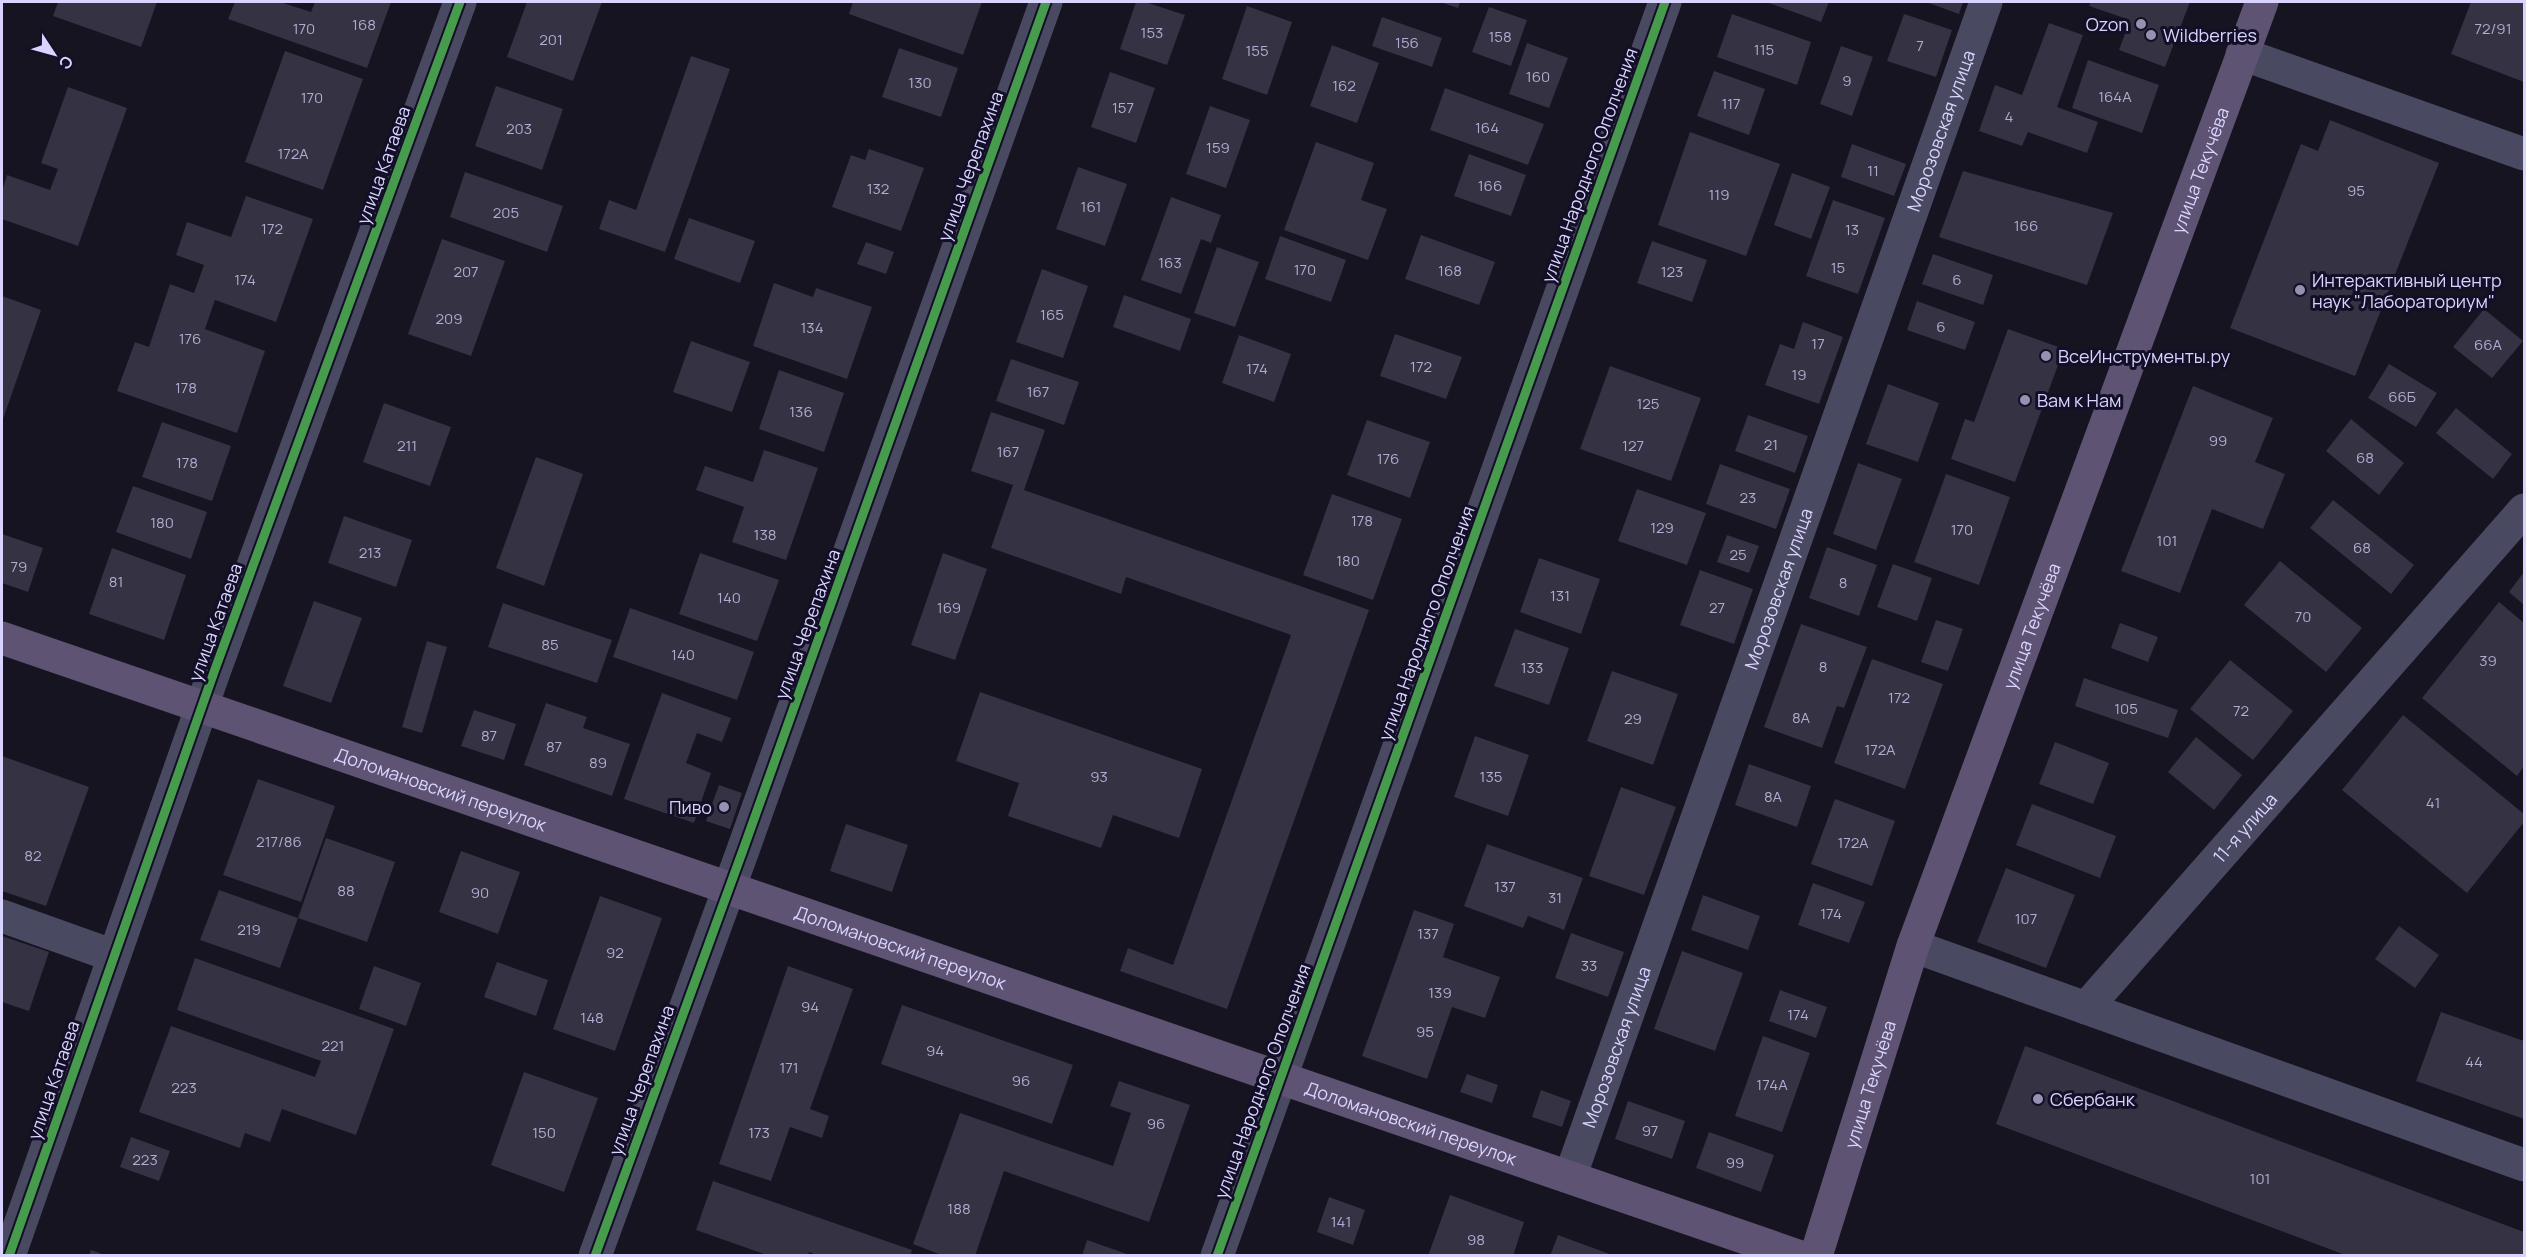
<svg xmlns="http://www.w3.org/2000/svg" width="2526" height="1257" viewBox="0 0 2526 1257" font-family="Manrope,sans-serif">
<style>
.building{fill:#343243}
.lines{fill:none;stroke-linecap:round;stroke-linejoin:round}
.minor{stroke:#4a4962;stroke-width:33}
.major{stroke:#5e5373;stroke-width:33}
.cycleway-casing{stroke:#130f26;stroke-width:13}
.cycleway{stroke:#469c4c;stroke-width:9}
.poi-dot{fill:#9591b1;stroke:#130f26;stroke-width:2}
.labels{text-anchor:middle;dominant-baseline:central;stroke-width:6;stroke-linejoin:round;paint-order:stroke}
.number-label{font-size:15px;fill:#b0acd0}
.poi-label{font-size:18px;fill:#d9d4ff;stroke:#130f26;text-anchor:start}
.street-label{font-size:18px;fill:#d9d4ff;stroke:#130f26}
</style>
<rect width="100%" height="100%" fill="#161421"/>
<!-- building -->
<path class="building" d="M 58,2 L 157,2 L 141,47 L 53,16 Z
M 235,2 L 280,2 L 311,12 L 315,2 L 391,2 L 367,68 L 228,19 Z
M 527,2 L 602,2 L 573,81 L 507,57 Z
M 853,2 L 982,2 L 963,55 L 849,14 Z
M 1136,2 L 1145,2 L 1185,15 L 1167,65 L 1120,49 Z
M 1440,2 L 1460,2 L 1458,8 Z
M 1766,2 L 1829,2 L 1821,22 Z
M 1926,2 L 1963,2 L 1959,14 Z
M 2091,2 L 2190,2 L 2165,67 L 2119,50 L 2130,20 L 2089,6 Z
M 2471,2 L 2524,2 L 2524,82 L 2451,54 Z
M 1247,6 L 1292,22 L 1267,95 L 1222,79 Z
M 1489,7 L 1527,20 L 1511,66 L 1472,52 Z
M 1732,14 L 1811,42 L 1797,85 L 1717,57 Z
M 1904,14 L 1952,30 L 1936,77 L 1887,61 Z
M 1382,17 L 1442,38 L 1432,67 L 1372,46 Z
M 2049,23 L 2083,35 L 2057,107 L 2098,122 L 2087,153 L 2028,132 L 2022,146 L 1979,131 L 1995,85 L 2022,95 Z
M 1527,43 L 1568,58 L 1549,108 L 1509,94 Z
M 1332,45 L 1379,63 L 1357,123 L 1310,106 Z
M 1841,46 L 1873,57 L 1852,116 L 1820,104 Z
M 899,48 L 958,68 L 941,117 L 882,97 Z
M 285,51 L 363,79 L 323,190 L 245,162 Z
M 691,56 L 730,69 L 665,252 L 599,229 L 609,200 L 636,210 Z
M 2088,60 L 2159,85 L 2142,133 L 2072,108 Z
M 1714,71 L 1765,89 L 1749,135 L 1697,116 Z
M 1110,72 L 1155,88 L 1136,143 L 1091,127 Z
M 496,86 L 563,109 L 542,170 L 475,146 Z
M 68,87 L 127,108 L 78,246 L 2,219 L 2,191 L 7,175 L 50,190 L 58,169 L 41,163 Z
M 1445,88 L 1544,124 L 1528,165 L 1430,130 Z
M 1210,106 L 1250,120 L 1226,188 L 1186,174 Z
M 2330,120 L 2439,163 L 2355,376 L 2230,328 L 2301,144 L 2318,151 Z
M 1690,132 L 1780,164 L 1746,256 L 1658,225 Z
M 1316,142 L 1374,163 L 1361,200 L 1387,209 L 1368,260 L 1284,230 Z
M 1852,144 L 1906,164 L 1894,196 L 1841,177 Z
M 869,149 L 924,168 L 901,231 L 832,207 L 851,155 L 865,160 Z
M 1469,154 L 1526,175 L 1511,216 L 1454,196 Z
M 1078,167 L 1127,184 L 1105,246 L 1056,229 Z
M 1963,171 L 2113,213 L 2087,285 L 1939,237 Z
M 465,172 L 563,206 L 547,252 L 450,217 Z
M 1792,173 L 1830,187 L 1811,239 L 1774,225 Z
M 246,196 L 313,219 L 276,322 L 215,300 L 205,329 L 265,351 L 237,433 L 117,391 L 135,342 L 149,347 L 170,284 L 194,293 L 204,265 L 176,255 L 187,222 L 231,237 Z
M 1171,197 L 1221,215 L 1211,243 L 1201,239 L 1181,294 L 1141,280 Z
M 1833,200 L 1885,218 L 1858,294 L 1806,276 Z
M 689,218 L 755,241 L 740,283 L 674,259 Z
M 1421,235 L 1495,262 L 1479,305 L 1405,279 Z
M 1280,236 L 1346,260 L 1331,302 L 1265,279 Z
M 442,239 L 505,261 L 471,356 L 408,334 Z
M 1652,241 L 1707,260 L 1692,302 L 1637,283 Z
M 866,242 L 894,252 L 886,274 L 857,264 Z
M 1217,247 L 1259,262 L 1235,327 L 1194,313 Z
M 1933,254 L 1993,275 L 1983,305 L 1922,284 Z
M 1042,269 L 1088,286 L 1063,358 L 1016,342 Z
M 774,283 L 813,297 L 816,288 L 872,307 L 847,379 L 753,346 Z
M 1124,295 L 1191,319 L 1180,351 L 1113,327 Z
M 2,296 L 41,310 L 2,422 Z
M 1917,301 L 1975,322 L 1965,350 L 1907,330 Z
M 2484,309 L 2523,341 L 2492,378 L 2453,347 Z
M 1803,322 L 1843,337 L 1819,404 L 1765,385 L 1780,344 L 1794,349 Z
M 2008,329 L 2064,349 L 2015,482 L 1951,459 L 1965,419 L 1974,422 Z
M 1395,334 L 1462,357 L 1446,399 L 1380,376 Z
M 1239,335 L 1291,354 L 1274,402 L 1222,383 Z
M 691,341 L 750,362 L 732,412 L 673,392 Z
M 1011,359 L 1079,382 L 1064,425 L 996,401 Z
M 2389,364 L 2437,393 L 2416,427 L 2368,398 Z
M 1610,366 L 1701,398 L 1671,481 L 1580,449 Z
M 779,370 L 844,393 L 824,452 L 759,429 Z
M 1888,384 L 1939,403 L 1918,462 L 1866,444 Z
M 2193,386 L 2273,418 L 2255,462 L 2285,474 L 2263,529 L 2212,509 L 2180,593 L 2121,571 Z
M 384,403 L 451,427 L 430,486 L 363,462 Z
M 2456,408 L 2512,454 L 2493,479 L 2436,433 Z
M 991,412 L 1045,430 L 1024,490 L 1369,610 L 1227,1009 L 1120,971 L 1128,948 L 1173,965 L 1291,635 L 1126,577 L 1121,594 L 991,548 L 1013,485 L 971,471 Z
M 1748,415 L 1808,436 L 1795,473 L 1735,451 Z
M 2351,419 L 2404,463 L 2379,495 L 2326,451 Z
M 1367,420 L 1430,442 L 1410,498 L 1347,475 Z
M 162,422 L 231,446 L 212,501 L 142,477 Z
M 764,450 L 818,468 L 786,560 L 732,542 L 744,507 L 696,490 L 705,466 L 753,482 Z
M 536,457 L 583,474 L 544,586 L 496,568 Z
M 1858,463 L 1902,479 L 1876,550 L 1833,534 Z
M 1720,464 L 1790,489 L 1776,529 L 1706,504 Z
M 1946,474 L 2010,497 L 1979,585 L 1914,562 Z
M 133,486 L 207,512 L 191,559 L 116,532 Z
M 1637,489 L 1706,513 L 1687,565 L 1618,541 Z
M 1332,494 L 1402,519 L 1373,600 L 1303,575 Z
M 2333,500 L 2414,565 L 2391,594 L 2310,528 Z
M 344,516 L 412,540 L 396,587 L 328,563 Z
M 2,534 L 43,548 L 28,592 L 2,583 Z
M 1727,535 L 1759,546 L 1749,573 L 1717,562 Z
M 1827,547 L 1877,565 L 1859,616 L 1809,598 Z
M 112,548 L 186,575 L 164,640 L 89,614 Z
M 700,553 L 779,580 L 757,641 L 679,614 Z
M 943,553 L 987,569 L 955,660 L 911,645 Z
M 1539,558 L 1600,579 L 1581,634 L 1520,612 Z
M 2280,561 L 2362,628 L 2326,672 L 2244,605 Z
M 1893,564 L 1932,578 L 1917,621 L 1877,607 Z
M 1700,570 L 1753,589 L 1734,644 L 1680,625 Z
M 2524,572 L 2524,605 L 2509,592 Z
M 314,601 L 362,618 L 331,703 L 283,686 Z
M 2499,602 L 2524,623 L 2524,766 L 2517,776 L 2422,698 Z
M 503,603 L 612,640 L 597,683 L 488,647 Z
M 630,608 L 754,652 L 737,700 L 613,657 Z
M 1936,620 L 1963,629 L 1948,671 L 1921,662 Z
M 2120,623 L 2158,637 L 2148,662 L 2111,648 Z
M 1801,624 L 1867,647 L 1844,708 L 1837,706 L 1822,748 L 1764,727 Z
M 1515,629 L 1569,648 L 1549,705 L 1494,686 Z
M 427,641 L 447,647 L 422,733 L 402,727 Z
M 1872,659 L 1943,684 L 1905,789 L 1834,763 Z
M 2230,660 L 2293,711 L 2253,760 L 2190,709 Z
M 1612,671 L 1678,694 L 1653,765 L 1587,741 Z
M 2084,678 L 2178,710 L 2168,738 L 2075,706 Z
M 980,692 L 1202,769 L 1179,838 L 1113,815 L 1101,848 L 1008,816 L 1019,783 L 956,761 Z
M 662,693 L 731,718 L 722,742 L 697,733 L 686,763 L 711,773 L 694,823 L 624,799 Z
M 546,703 L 587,717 L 583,728 L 630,744 L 612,796 L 524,765 Z
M 474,710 L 516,724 L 504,760 L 461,746 Z
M 2403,715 L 2524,814 L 2524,822 L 2467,893 L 2342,790 Z
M 1475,736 L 1529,755 L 1508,816 L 1454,797 Z
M 2196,737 L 2242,775 L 2214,810 L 2168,772 Z
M 2055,742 L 2109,763 L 2093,804 L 2039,784 Z
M 2,756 L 89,787 L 46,906 L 2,891 Z
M 1749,764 L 1811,786 L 1797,827 L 1735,805 Z
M 258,779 L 335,806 L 301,902 L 223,875 Z
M 719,785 L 742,793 L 730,829 L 706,821 Z
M 1621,787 L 1676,807 L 1644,895 L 1589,876 Z
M 1835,799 L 1895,821 L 1872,886 L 1811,864 Z
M 2032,804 L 2116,836 L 2100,878 L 2016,845 Z
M 846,824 L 908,845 L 892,892 L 830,871 Z
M 326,838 L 395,862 L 367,942 L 298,918 Z
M 1487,844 L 1583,878 L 1564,930 L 1528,916 L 1523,928 L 1464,906 Z
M 461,851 L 520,872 L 498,934 L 439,912 Z
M 2006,868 L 2075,895 L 2046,968 L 1977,942 Z
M 1813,883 L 1865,902 L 1849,943 L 1798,925 Z
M 219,890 L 298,918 L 280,968 L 200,940 Z
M 1703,895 L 1760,916 L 1748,950 L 1691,930 Z
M 600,896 L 662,918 L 615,1051 L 553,1029 Z
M 1414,910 L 1454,924 L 1443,957 L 1500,977 L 1485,1018 L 1452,1007 L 1427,1079 L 1362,1056 Z
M 2399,926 L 2439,955 L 2415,988 L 2375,959 Z
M 1571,933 L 1624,952 L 1608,997 L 1555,978 Z
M 2,936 L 49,952 L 29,1011 L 2,1002 Z
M 1682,951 L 1743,973 L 1715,1051 L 1654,1029 Z
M 195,958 L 394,1029 L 356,1135 L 282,1109 L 270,1142 L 245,1133 L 240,1148 L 139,1112 L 171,1026 L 315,1077 L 321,1061 L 177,1010 Z
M 497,962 L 548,980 L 536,1016 L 484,997 Z
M 374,966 L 421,983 L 406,1026 L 359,1009 Z
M 788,966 L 853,989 L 810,1109 L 829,1116 L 822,1138 L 790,1127 L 771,1181 L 719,1164 Z
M 1780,990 L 1827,1007 L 1816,1038 L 1769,1021 Z
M 902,1005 L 1073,1065 L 1052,1124 L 881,1064 Z
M 2441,1012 L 2524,1041 L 2524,1119 L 2416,1081 Z
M 1763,1036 L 1810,1053 L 1782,1132 L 1735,1116 Z
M 2025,1046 L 2524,1232 L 2524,1256 L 2348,1256 L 1996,1124 Z
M 524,1072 L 598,1098 L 564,1192 L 491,1165 Z
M 1467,1074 L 1498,1085 L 1492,1103 L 1460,1092 Z
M 1119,1081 L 1190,1105 L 1149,1222 L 1004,1171 L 975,1256 L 944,1256 L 913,1244 L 960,1113 L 1113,1166 L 1131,1113 L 1110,1106 Z
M 1541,1090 L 1571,1101 L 1562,1127 L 1532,1117 Z
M 1628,1101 L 1685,1121 L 1672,1159 L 1615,1139 Z
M 1709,1132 L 1774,1155 L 1761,1192 L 1696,1168 Z
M 131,1137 L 170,1151 L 159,1181 L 120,1167 Z
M 713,1181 L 912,1250 L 910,1256 L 818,1256 L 809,1252 L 808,1256 L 770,1256 L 696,1230 Z
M 1450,1195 L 1524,1222 L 1513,1256 L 1428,1256 Z
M 1329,1197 L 1365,1210 L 1353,1245 L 1317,1232 Z
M 1558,1235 L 1612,1255 L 1612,1256 L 1550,1256 Z
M 1087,1240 L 1130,1255 L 1130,1256 L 1082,1256 Z
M 91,1250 L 105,1255 L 105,1256 L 89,1256 Z"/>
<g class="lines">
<!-- minor -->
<g class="minor">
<path d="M 2242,54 L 2524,154"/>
<path d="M 2,916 L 114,956"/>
<path id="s1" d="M 1913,946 L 2086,1008 L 2524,510"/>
<path d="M 2086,1008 L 2524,1165"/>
<path id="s2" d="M 1570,1177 L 1986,2"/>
<path d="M 9,1256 L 214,672 L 460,2"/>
<path d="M 595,1256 L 743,850 L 1046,2"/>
<path d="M 1217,1256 L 1665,2"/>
</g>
<!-- major -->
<g class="major">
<path id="s3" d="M 2,638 L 1798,1256"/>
<path id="s4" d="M 1816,1256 L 1913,946 L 2262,2"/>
</g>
<!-- cycleway casing -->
<g class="cycleway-casing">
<path id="cycleway" d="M 9,1256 L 214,672 L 460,2
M 595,1256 L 743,850 L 1046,2
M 1217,1256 L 1665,2"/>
</g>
<!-- cycleway -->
<use href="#cycleway" class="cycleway"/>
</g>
<!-- markers -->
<g class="poi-dot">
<circle cx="2141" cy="24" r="6"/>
<circle cx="2151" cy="35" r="6"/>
<circle cx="2300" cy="290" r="6"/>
<circle cx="2046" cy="356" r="6"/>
<circle cx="2025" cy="400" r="6"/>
<circle cx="724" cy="807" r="6"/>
<circle cx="2038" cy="1099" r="6"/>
</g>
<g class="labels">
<!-- number labels -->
<g class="number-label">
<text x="364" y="24">168</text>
<text x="304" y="28">170</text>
<text x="2493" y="28">72/91</text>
<text x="1152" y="32">153</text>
<text x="1500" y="36">158</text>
<text x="551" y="39">201</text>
<text x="1407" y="42">156</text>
<text x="1920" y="45">7</text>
<text x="1764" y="49">115</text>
<text x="1257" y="50">155</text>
<text x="1538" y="76">160</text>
<text x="1847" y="80">9</text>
<text x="920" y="82">130</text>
<text x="1344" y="85">162</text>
<text x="2115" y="96">164А</text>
<text x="312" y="97">170</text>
<text x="1731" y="103">117</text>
<text x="1123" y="107">157</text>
<text x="2009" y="116">4</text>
<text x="1487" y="127">164</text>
<text x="519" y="128">203</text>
<text x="1218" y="147">159</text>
<text x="293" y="153">172А</text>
<text x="1873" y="170">11</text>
<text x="1490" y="185">166</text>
<text x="878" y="188">132</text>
<text x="2356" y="190">95</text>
<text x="1719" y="194">119</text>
<text x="1091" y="206">161</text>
<text x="506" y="212">205</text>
<text x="2026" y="225">166</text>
<text x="272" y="228">172</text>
<text x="1852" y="229">13</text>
<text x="1170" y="262">163</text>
<text x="1838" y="267">15</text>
<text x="1305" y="269">170</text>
<text x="1450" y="270">168</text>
<text x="466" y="271">207</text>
<text x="1672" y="271">123</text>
<text x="245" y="279">174</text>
<text x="1957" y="279">6</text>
<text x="1052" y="314">165</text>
<text x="449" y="318">209</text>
<text x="1941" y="326">6</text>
<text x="812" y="327">134</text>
<text x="190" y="338">176</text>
<text x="1818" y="343">17</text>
<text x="2488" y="344">66А</text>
<text x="1421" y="366">172</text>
<text x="1257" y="368">174</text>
<text x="1799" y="374">19</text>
<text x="186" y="387">178</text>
<text x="1038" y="391">167</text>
<text x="2402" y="396">66Б</text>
<text x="1648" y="403">125</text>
<text x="801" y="411">136</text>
<text x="2218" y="440">99</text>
<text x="1771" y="444">21</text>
<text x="407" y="445">211</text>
<text x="1633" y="445">127</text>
<text x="1008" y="451">167</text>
<text x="2365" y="457">68</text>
<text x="1388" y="458">176</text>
<text x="187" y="462">178</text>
<text x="1748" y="497">23</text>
<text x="1362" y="520">178</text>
<text x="162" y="522">180</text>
<text x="1662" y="527">129</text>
<text x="1962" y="529">170</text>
<text x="765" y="534">138</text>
<text x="2167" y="540">101</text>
<text x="2362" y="547">68</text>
<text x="370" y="552">213</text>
<text x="1738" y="554">25</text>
<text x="1348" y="560">180</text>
<text x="19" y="566">79</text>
<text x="116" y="581">81</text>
<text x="1843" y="582">8</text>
<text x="1560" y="595">131</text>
<text x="729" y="597">140</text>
<text x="949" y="607">169</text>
<text x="1717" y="607">27</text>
<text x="2303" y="616">70</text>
<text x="550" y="644">85</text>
<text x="683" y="654">140</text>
<text x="2488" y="660">39</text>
<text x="1823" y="666">8</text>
<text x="1532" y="667">133</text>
<text x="1899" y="697">172</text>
<text x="2126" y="708">105</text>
<text x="2241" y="710">72</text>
<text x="1801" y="717">8А</text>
<text x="1633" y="718">29</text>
<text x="489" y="735">87</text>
<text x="554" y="746">87</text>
<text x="1880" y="749">172А</text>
<text x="598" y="762">89</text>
<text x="1099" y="776">93</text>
<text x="1491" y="776">135</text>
<text x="1773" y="796">8А</text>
<text x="2433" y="802">41</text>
<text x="279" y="841">217/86</text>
<text x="1853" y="842">172А</text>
<text x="33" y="855">82</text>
<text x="1505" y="886">137</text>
<text x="346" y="890">88</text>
<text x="480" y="892">90</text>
<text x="1555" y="897">31</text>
<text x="1831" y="913">174</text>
<text x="2026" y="918">107</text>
<text x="249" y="929">219</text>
<text x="1428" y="933">137</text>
<text x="615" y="952">92</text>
<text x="1589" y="965">33</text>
<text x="1440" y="992">139</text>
<text x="810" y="1006">94</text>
<text x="1798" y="1014">174</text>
<text x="592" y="1017">148</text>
<text x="1425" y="1031">95</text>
<text x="333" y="1045">221</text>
<text x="935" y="1050">94</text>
<text x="2474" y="1061">44</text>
<text x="789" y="1067">171</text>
<text x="1021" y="1080">96</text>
<text x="1772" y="1084">174А</text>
<text x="184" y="1087">223</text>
<text x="1156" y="1123">96</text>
<text x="1650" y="1130">97</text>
<text x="544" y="1132">150</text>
<text x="759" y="1132">173</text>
<text x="145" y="1159">223</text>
<text x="1735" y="1162">99</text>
<text x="2260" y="1178">101</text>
<text x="959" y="1208">188</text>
<text x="1341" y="1221">141</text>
<text x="1476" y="1239">98</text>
</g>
<!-- poi labels -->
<g class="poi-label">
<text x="2129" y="24" text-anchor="end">Ozon</text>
<text x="2163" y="35">Wildberries</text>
<text x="2312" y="280">Интерактивный центр<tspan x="2312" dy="21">наук "Лабораториум"</tspan></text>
<text x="2058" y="356">ВсеИнструменты.ру</text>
<text x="2037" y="400">Вам к Нам</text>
<text x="712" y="807" text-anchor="end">Пиво</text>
<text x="2050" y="1099">Сбербанк</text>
</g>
<!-- street labels -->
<g class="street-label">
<text stroke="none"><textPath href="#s2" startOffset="1110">Морозовская улица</textPath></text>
<text transform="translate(383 165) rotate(-70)">улица Катаева</text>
<text transform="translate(1589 165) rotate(-70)">улица Народного Ополчения</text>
<text transform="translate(970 166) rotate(-70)">улица Черепахина</text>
<text stroke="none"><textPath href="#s4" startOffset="1152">улица Текучёва</textPath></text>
<text stroke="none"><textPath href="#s2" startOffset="624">Морозовская улица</textPath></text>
<text transform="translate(215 622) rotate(-70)">улица Катаева</text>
<text transform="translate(1426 623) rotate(-70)">улица Народного Ополчения</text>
<text transform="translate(807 624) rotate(-70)">улица Черепахина</text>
<text stroke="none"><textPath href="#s4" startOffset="666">улица Текучёва</textPath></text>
<text stroke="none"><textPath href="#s3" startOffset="464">Доломановский переулок</textPath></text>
<text stroke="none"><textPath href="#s1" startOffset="424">11-я улица</textPath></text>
<text stroke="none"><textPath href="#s3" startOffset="950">Доломановский переулок</textPath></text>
<text stroke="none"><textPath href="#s2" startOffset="138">Морозовская улица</textPath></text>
<text transform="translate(53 1080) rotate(-71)">улица Катаева</text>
<text transform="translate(641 1080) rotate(-70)">улица Черепахина</text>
<text transform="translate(1262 1081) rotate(-70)">улица Народного Ополчения</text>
<text stroke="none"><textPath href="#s4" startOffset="180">улица Текучёва</textPath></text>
<text stroke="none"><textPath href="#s3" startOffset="1490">Доломановский переулок</textPath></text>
</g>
</g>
<!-- border -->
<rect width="2526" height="1257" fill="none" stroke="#d9d4ff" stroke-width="6"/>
<!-- north arrow -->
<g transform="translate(54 54) rotate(126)" stroke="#130f26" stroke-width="4.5" paint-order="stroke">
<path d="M0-4.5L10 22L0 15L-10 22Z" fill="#d9d4ff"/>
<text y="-9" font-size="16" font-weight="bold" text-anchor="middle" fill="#d9d4ff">С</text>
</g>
</svg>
